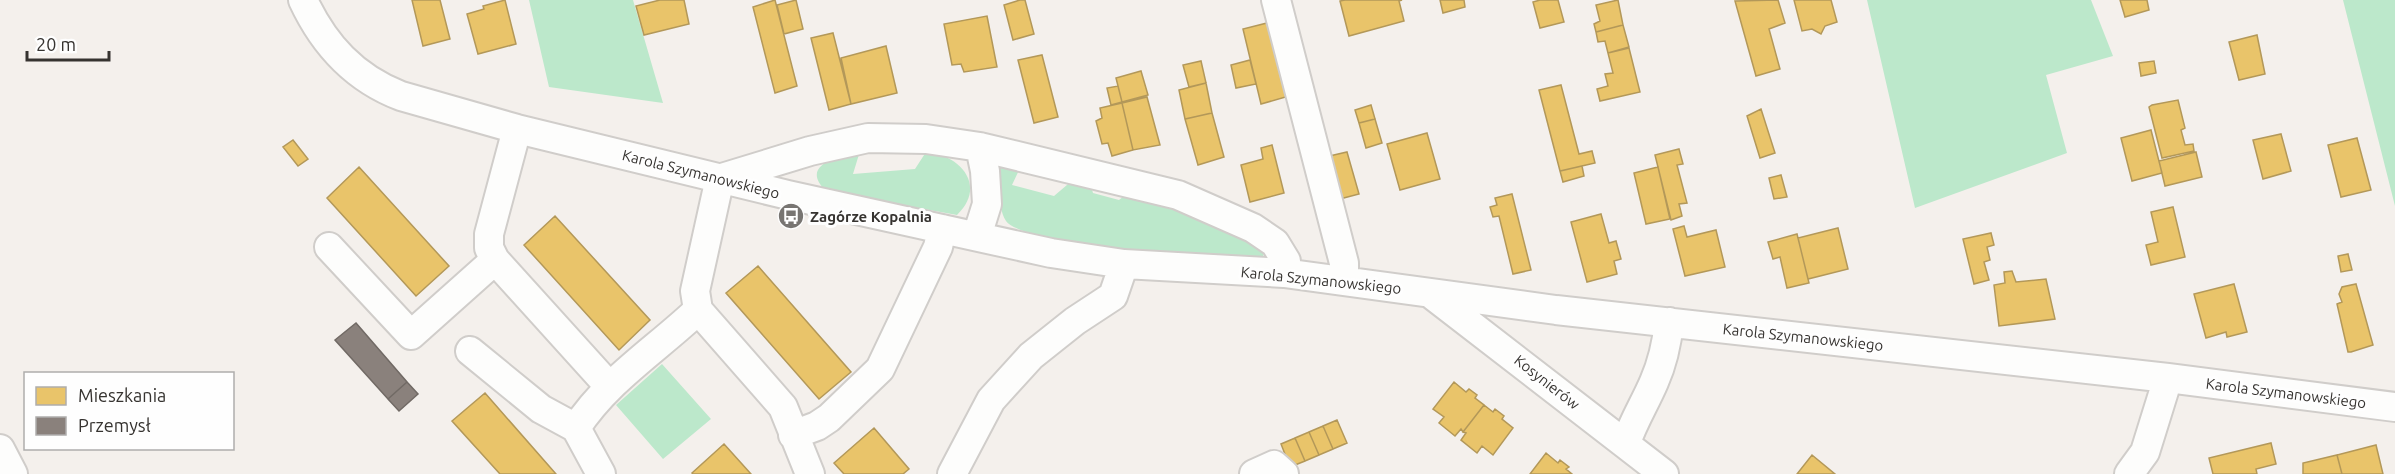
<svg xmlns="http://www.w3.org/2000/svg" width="2395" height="474" viewBox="0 0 2395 474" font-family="Ubuntu,sans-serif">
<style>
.green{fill:#bce8cb}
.homes{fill:#e9c46a;stroke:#b39859;stroke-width:1.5}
.industry{fill:#8a817c;stroke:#716a65;stroke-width:1.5}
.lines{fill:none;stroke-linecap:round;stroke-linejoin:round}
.minor-casing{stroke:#d0cdca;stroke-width:32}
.minor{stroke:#fdfdfc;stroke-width:28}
.labels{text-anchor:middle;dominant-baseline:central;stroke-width:6;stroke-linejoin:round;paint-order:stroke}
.street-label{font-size:15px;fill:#363330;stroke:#fefefe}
.poi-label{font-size:15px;font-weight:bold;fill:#363330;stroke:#fefefe;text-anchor:start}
</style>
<rect width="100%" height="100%" fill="#f4f0ec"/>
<!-- green -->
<path class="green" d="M 529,0 L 633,0 L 663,103 L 549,87 Z
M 1867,0 L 2091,0 L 2113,56 L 2046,75 L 2067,153 L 1915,208 Z
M 2343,0 L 2395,0 L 2395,206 Z
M 860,151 L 853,174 L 915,169 L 926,152 C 961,155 987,186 957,215 L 826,191 C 798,164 841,156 860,151 Z
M 999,163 L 1021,166 L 1012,185 L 1054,196 L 1074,179 L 1090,183 L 1093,193 L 1119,200 L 1129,192 L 1165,197 L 1265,249 L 1262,260 C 1215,257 1167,257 1120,252 C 1100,250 1015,235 1006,221 C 996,205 1002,181 999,163 Z
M 662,364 L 711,419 L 663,459 L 616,405 Z"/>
<!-- homes -->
<path class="homes" d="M 412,0 L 440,0 L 450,39 L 423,46 Z
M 505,0 L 516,44 L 478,54 L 467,14 L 484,9 L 483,6 Z
M 660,0 L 684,0 L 689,24 L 644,35 L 636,6 Z
M 775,0 L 797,86 L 775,93 L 753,7 Z
M 796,0 L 803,29 L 784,34 L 777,5 Z
M 1020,0 L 1025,0 L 1034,34 L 1013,40 L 1004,5 Z
M 1345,0 L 1402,0 L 1399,1 L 1404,21 L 1349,36 L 1340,1 Z
M 1440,0 L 1464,0 L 1465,7 L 1443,13 Z
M 1540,0 L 1558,0 L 1564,22 L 1540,28 L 1533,2 Z
M 1618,0 L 1623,25 L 1596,32 L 1594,24 L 1600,21 L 1596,5 Z
M 1778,0 L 1785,23 L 1769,29 L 1780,69 L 1756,76 L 1735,1 Z
M 1794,0 L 1831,0 L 1837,22 L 1825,26 L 1821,34 L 1812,29 L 1802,31 Z
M 2120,0 L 2147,0 L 2149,10 L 2125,17 Z
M 987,16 L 997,67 L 964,72 L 961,64 L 952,65 L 944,24 Z
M 1271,22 L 1289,96 L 1261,104 L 1243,29 Z
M 1623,25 L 1629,47 L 1608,53 L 1605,41 L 1598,42 L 1596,32 Z
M 833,33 L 851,104 L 829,110 L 811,38 Z
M 2257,35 L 2265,74 L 2239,80 L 2229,42 Z
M 886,46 L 897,93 L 851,104 L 841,58 Z
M 1629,48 L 1640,92 L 1600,101 L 1597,89 L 1608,86 L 1605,74 L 1613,73 L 1608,53 Z
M 1042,55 L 1058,117 L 1034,123 L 1018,60 Z
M 1250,60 L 1256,84 L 1236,88 L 1231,65 Z
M 1201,61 L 1206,83 L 1189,87 L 1183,65 Z
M 2154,61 L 2156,73 L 2141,76 L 2139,63 Z
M 1141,71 L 1148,95 L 1122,102 L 1116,78 Z
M 1206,83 L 1212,113 L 1185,119 L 1179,90 Z
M 1561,85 L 1579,154 L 1592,151 L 1595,163 L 1560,171 L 1539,90 Z
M 1118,86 L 1122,102 L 1111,105 L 1107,88 Z
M 1147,97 L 1160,145 L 1133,150 L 1122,103 Z
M 2178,100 L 2185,128 L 2181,130 L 2185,145 L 2193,144 L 2194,151 L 2162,158 L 2149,107 L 2152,105 Z
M 1122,103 L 1133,150 L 1112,156 L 1108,143 L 1102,144 L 1096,121 L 1102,118 L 1100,108 Z
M 1371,105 L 1375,119 L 1359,123 L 1355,110 Z
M 1761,109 L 1775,153 L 1760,158 L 1747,116 Z
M 1212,113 L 1224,157 L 1198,165 L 1185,119 Z
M 1375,119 L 1382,143 L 1366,148 L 1359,123 Z
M 2151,130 L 2162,173 L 2132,181 L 2121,138 Z
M 1427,133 L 1440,179 L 1400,190 L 1387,144 Z
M 2281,134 L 2291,171 L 2263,179 L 2253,140 Z
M 2357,138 L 2371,190 L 2341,197 L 2328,145 Z
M 293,140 L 308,159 L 298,166 L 283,147 Z
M 1272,145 L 1284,193 L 1250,202 L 1241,165 L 1263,159 L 1261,148 Z
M 1679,149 L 1683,164 L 1677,165 L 1687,203 L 1679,204 L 1682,216 L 1671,220 L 1655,155 Z
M 1347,152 L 1359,194 L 1336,200 L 1325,157 Z
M 2196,152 L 2202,177 L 2165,186 L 2159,161 Z
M 1582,166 L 1584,176 L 1563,182 L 1560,171 Z
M 359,167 L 449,266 L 416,296 L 327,198 Z
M 1658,167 L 1670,219 L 1646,224 L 1634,173 Z
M 1781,175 L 1787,197 L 1774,199 L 1769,178 Z
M 1512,194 L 1531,270 L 1513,274 L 1499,216 L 1493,217 L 1490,207 L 1497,205 L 1495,198 Z
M 2173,207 L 2185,257 L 2151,265 L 2146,245 L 2158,242 L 2151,212 Z
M 1601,214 L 1609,243 L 1616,241 L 1621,259 L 1614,261 L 1617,274 L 1587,282 L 1571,222 Z
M 555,216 L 650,320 L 619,350 L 524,245 Z
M 1684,226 L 1687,237 L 1716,230 L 1725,267 L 1685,276 L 1673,229 Z
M 1838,228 L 1848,269 L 1808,279 L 1798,238 Z
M 1991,233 L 1994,245 L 1987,247 L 1990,260 L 1984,262 L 1989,280 L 1974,284 L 1963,239 Z
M 1797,234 L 1809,283 L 1787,288 L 1780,257 L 1773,259 L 1768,242 Z
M 2348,254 L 2352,270 L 2341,272 L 2338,256 Z
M 758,266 L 851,372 L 819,399 L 726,293 Z
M 2012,271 L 2016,282 L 2046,279 L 2055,319 L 1999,326 L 1994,285 L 2005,283 L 2004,272 Z
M 2234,284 L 2247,332 L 2227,337 L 2226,332 L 2206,338 L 2194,294 Z
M 2356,284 L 2373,345 L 2351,352 L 2348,352 L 2337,304 L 2342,302 L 2339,294 L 2342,287 Z
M 1454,382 L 1466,392 L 1469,389 L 1477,395 L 1475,398 L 1484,405 L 1463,432 L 1461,429 L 1455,436 L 1439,423 L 1444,417 L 1433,409 Z
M 485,393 L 556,474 L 500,474 L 452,421 Z
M 1484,405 L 1493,412 L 1495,409 L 1504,416 L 1502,419 L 1513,428 L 1493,455 L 1482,446 L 1477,453 L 1461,440 L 1466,433 L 1463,432 Z
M 1337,420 L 1347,443 L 1333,449 L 1323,426 Z
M 1323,426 L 1333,449 L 1319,455 L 1309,432 Z
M 874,428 L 909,469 L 903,474 L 844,474 L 834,463 Z
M 1309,432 L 1319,455 L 1305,461 L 1295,438 Z
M 1295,438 L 1305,461 L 1290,467 L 1281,444 Z
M 2271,443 L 2276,464 L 2256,469 L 2257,474 L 2213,474 L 2209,458 Z
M 724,444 L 751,474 L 693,474 L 692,473 Z
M 2376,445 L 2383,474 L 2342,474 L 2337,455 Z
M 1546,453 L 1558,463 L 1560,460 L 1569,467 L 1566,469 L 1572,474 L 1530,474 Z
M 1812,455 L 1835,474 L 1797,474 Z
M 2337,455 L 2342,474 L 2303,474 L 2303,463 Z"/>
<!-- industry -->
<path class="industry" d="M 356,323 L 407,382 L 388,399 L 335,340 Z
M 407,382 L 418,394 L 399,411 L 388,399 Z"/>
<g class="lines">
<!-- minor casing -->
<g class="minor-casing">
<path id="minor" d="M 303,0 C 324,45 354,78 401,96 L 517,129 L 788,195 L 1051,253 L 1124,264 L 1284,273 L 1556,310 L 2168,378 L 2395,407
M 1276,0 L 1344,263 L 1344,281
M 722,178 L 810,151 L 868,138 L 926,139 L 980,147 L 1178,195 L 1253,228 L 1275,243 L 1286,261 L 1284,273
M 977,236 L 987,204 L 985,171 L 980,147
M 329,247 L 411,335 L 495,260 L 609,386
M 495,260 L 489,248 L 489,234 L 517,129
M 1431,294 L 1664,474
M 698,310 L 783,407 L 810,474
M 470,351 L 541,409 L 576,428
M 793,435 L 817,426 L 829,418 L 880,369 L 938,247 L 942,229
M 1626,443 C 1633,422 1645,403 1654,382 C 1662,364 1667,342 1669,322
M 0,449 L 13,474
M 601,474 L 576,428 C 607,380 657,349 698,310 L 695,291 L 720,178
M 952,474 L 991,400 L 1031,356 L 1075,321 L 1113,296 L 1124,264
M 1254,474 L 1274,465 L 1284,474
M 2129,474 L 2145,452 L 2168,378"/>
</g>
<!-- minor -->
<use href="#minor" class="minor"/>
</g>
<!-- icons -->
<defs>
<g id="bus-disc" transform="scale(1.35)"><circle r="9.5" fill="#787572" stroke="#fefefe"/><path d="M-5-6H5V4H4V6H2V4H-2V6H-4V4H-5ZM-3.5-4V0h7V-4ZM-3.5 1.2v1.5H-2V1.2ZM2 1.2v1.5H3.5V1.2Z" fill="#fff"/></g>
</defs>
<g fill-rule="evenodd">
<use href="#bus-disc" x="791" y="216"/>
</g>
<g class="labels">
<!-- street labels -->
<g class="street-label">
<text transform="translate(701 174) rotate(14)">Karola Szymanowskiego</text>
<text transform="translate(1321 280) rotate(6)">Karola Szymanowskiego</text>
<text transform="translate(1803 337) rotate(6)">Karola Szymanowskiego</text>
<text transform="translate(1547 382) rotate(38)">Kosynierów</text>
<text transform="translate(2286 393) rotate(7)">Karola Szymanowskiego</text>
</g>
<!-- poi labels -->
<g class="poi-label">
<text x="810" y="216">Zagórze Kopalnia</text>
</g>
</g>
<!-- legend -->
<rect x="24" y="372" width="210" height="78" fill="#fefefe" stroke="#aeadac" stroke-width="1.5"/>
<rect x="36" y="387" width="30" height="18" fill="#e9c46a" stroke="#aeadac" stroke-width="1.5"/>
<text x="78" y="402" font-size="18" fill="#363330">Mieszkania</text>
<rect x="36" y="417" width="30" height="18" fill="#8a817c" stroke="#aeadac" stroke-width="1.5"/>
<text x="78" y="432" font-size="18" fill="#363330">Przemysł</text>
<!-- scale -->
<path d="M27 51v9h82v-9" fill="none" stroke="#363330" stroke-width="3"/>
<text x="36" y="51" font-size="18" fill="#363330" stroke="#fefefe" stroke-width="4.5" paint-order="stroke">20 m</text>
</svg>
